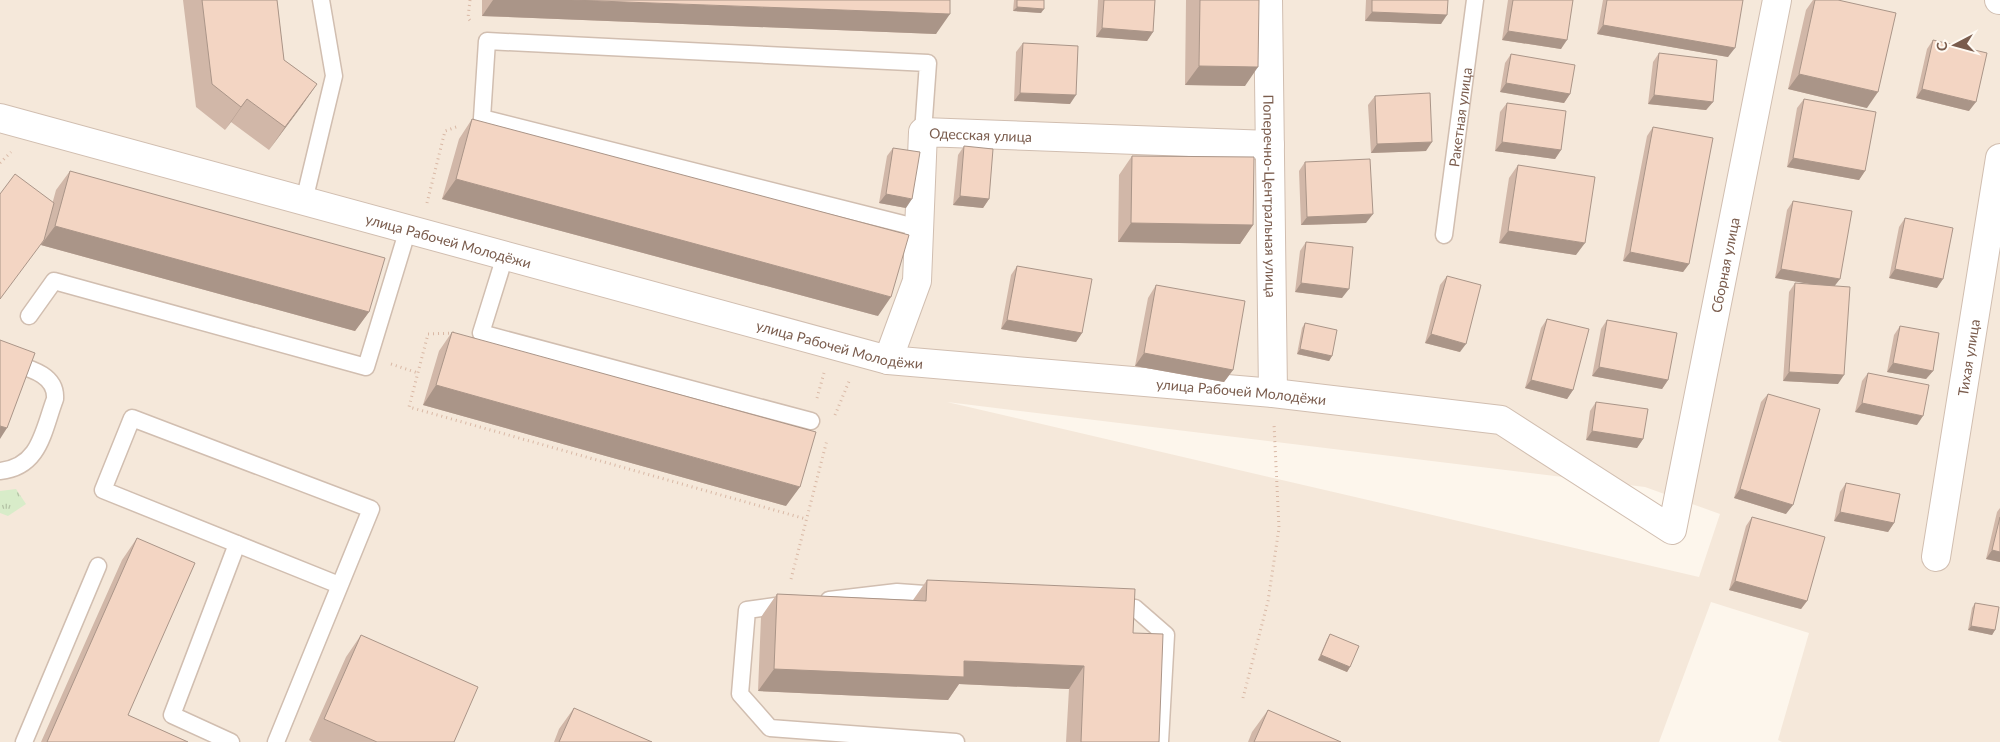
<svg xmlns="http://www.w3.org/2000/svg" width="2000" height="742" viewBox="0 0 2000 742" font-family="Lato,sans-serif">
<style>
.residential{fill:#f5e8da;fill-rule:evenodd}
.park{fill:url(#park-tufts)}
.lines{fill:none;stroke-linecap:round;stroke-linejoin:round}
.lane-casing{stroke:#d1beb0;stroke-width:19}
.street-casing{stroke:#d1beb0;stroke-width:30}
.path{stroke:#d9b8a5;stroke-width:3;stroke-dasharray:1 4;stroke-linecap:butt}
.lane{stroke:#fff;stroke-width:16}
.street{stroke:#fff;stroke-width:28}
.wall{fill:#d1b7a8}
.shaded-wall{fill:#aa9588}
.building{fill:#f3d5c3;stroke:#aa9588}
.labels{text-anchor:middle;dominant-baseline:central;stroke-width:4;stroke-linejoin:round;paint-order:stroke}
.street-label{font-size:14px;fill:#7a5c4d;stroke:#fffaf3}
</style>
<defs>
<pattern id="park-tufts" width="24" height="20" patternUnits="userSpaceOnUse" patternTransform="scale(1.25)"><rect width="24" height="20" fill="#d8ecc9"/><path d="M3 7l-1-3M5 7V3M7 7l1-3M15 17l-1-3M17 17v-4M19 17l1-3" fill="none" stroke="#b4c2a5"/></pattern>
</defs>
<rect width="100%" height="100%" fill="#fdf6ec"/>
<!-- residential -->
<path class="residential" d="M 0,0 L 2000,0 L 2000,742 L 1782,742 L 1778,740 L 1809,633 L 1711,602 L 1659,742 L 0,742 ZM 947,402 L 1645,487 L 1720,514 L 1699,577 Z"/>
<!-- park -->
<path class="park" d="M 16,489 L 26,504 L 8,516 L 0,513 L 0,491 Z"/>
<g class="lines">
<!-- lane casing -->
<g class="lane-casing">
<g id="lane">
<path d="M 304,201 L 334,76 L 321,0"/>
<path d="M 919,228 L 482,118 L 487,41 L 928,63 L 923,132"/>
<path id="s1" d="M 1444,235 L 1475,0"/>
<path d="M 505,256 L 481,333 L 811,421"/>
<path d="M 29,316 L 54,281 L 366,367 L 408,229"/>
<path d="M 0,359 C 21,367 57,371 55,399 C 43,431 40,467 0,471"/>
<path d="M 829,600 L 897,592 L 939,595"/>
<path d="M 790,604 L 747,610 L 740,694 L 770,728 L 956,742"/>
<path d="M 1113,606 L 1135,608 L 1166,635 L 1160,742"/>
<path d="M 24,742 L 98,566"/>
<path d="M 231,742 L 172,715 L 237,544"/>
<path d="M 276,742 L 371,509 L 132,418 L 103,490 L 339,585"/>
</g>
</g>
<!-- street casing -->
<g class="street-casing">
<g id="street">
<path id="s2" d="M 1268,0 L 1273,393"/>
<path d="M 1999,0 L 2000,0"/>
<path id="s3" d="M 0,118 L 888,360 L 1273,393 L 1501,420 L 1672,530 L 1777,0"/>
<path id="s4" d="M 888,360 L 917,281 L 923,132 L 1270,145"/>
<path id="s5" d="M 1936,557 L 2000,158"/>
</g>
</g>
<!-- path -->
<path class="path" d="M 470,0 L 468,18 L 472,23
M 0,163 L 11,152
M 427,203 L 445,131 L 459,126
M 454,333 L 428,334 L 409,407 L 806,519
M 391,364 L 418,373
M 817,398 L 824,373
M 835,415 L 850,379
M 791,579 L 827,440
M 1243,698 L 1268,601 L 1279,528 L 1274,424"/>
<!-- lane -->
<use href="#lane" class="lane"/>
<!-- street -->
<use href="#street" class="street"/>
</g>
<!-- wall -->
<path class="wall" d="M 183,0 L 277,0 L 284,60 L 317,84 L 269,150 L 231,122 L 225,130 L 196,107 Z
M 482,0 L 950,0 L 936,34 L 482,16 Z
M 1014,0 L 1044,0 L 1041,13 L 1013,11 Z
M 1098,0 L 1155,0 L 1153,32 L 1147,41 L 1096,37 Z
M 1186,0 L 1259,0 L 1245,86 L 1185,85 Z
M 1366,0 L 1448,0 L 1441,24 L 1365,21 Z
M 1508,0 L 1573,0 L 1561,49 L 1502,40 Z
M 1603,0 L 1743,0 L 1728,57 L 1597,34 Z
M 1813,0 L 1838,0 L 1867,108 L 1788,89 L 1806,10 Z
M 1933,40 L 1969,111 L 1916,98 L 1927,49 Z
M 1023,43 L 1070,104 L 1014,101 L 1016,52 Z
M 1659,53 L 1713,102 L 1706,110 L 1648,104 L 1653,62 Z
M 1511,54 L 1570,94 L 1564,103 L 1500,92 L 1505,63 Z
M 1375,96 L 1426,151 L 1371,153 L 1368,105 Z
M 1804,99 L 1865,171 L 1859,180 L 1787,167 L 1797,108 Z
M 1507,103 L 1561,150 L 1555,159 L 1495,151 L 1500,112 Z
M 472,119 L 878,316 L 442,199 L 459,139 Z
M 1653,127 L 1689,264 L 1683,272 L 1623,261 L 1647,136 Z
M 964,146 L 989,199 L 983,208 L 953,205 L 958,155 Z
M 893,148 L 906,208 L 879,203 L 887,156 Z
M 1132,156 L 1253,225 L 1240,244 L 1118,242 L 1119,175 Z
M 1305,162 L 1366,223 L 1301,225 L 1299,171 Z
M 1518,165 L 1576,255 L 1499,243 L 1509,178 Z
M 70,171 L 369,312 L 355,331 L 41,245 L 56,190 Z
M 1793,201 L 1835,286 L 1838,384 L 1783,381 L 1789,292 L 1795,283 L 1812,284 L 1775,278 L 1787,210 Z
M 1905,218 L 1937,288 L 1889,278 L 1899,227 Z
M 1306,242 L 1342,298 L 1295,292 L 1300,251 Z
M 1017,266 L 1082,333 L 1076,342 L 1001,329 L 1011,275 Z
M 1447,276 L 1460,352 L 1425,343 L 1440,285 Z
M 1156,285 L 1233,370 L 1224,382 L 1135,366 L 1148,298 Z
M 1547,319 L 1573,390 L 1567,399 L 1525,388 L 1541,328 Z
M 1607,320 L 1668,380 L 1662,389 L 1592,376 L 1601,329 Z
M 1305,323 L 1332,356 L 1329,361 L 1297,354 L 1302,328 Z
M 1900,326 L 1933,371 L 1926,379 L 1887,372 L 1894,335 Z
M 452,332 L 786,506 L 423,405 L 439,351 Z
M 1868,373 L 1917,425 L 1855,412 L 1862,381 Z
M 1768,394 L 1786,514 L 1734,498 L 1761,402 Z
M 1596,402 L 1643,439 L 1637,448 L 1586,440 L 1590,411 Z
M 1846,483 L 1894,523 L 1888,532 L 1834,521 L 1840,492 Z
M 2000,508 L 2000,562 L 1986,559 L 1997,512 Z
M 1752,517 L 1807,601 L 1801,609 L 1729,590 L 1746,526 Z
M 137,538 L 128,715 L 188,742 L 41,742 L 122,560 Z
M 927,580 L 1133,633 L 1159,742 L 1066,742 L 1069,689 L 959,684 L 948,700 L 758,691 L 761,617 L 777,594 L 913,600 Z
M 1975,603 L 1995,630 L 1992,635 L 1968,630 L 1972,608 Z
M 1330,634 L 1350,667 L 1347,672 L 1318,660 L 1327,639 Z
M 361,635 L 454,742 L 312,742 L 309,740 L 346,657 Z
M 574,708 L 652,742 L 554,742 L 559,729 Z
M 1268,710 L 1341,742 L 1248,742 L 1252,732 Z"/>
<!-- shaded-wall -->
<path class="shaded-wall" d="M 493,0 L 571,0 L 950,14 L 936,34 L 482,16 Z
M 1017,7 L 1044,9 L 1041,13 L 1013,11 Z
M 1372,12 L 1447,15 L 1441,24 L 1365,21 Z
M 1603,25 L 1735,48 L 1728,57 L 1597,34 Z
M 1102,28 L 1153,32 L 1147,41 L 1096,37 Z
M 1508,31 L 1567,40 L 1561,49 L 1502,40 Z
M 1199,66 L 1258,67 L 1245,86 L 1185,85 Z
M 1799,74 L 1878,92 L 1867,108 L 1788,89 Z
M 1506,83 L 1570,94 L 1564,103 L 1500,92 Z
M 317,84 L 301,107 L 269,150 L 285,127 Z
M 1922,89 L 1976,102 L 1969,111 L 1916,98 Z
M 1020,93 L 1076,95 L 1070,104 L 1014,101 Z
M 1654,95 L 1713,102 L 1706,110 L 1648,104 Z
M 247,99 L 231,122 L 225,130 L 241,107 Z
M 1432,142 L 1426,151 L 1371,153 L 1377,144 Z
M 1502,142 L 1561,150 L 1555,159 L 1495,151 Z
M 1793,158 L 1865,171 L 1859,180 L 1787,167 Z
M 456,179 L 891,297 L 878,316 L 442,199 Z
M 886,194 L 912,199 L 906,208 L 879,203 Z
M 960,196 L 989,199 L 983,208 L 953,205 Z
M 1373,214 L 1366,223 L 1301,225 L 1307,217 Z
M 1131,223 L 1253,225 L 1240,244 L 1118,242 Z
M 55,226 L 369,312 L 355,331 L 41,245 Z
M 1508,231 L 1585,243 L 1576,255 L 1499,243 Z
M 1630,252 L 1689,264 L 1683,272 L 1623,261 Z
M 1781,269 L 1840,279 L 1833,288 L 1775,278 Z
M 1895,269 L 1943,279 L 1937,288 L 1889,278 Z
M 1301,283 L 1349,289 L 1342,298 L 1295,292 Z
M 1007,320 L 1082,333 L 1076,342 L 1001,329 Z
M 1431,334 L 1466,344 L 1460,352 L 1425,343 Z
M 1300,349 L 1332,356 L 1329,361 L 1297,354 Z
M 1144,353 L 1233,370 L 1224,382 L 1135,366 Z
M 1893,363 L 1933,371 L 1926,379 L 1887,372 Z
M 1599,367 L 1668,380 L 1662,389 L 1592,376 Z
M 1789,372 L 1844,375 L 1838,384 L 1783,381 Z
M 1531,380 L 1573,390 L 1567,399 L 1525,388 Z
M 436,385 L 800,487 L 786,506 L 423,405 Z
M 1862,403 L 1923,416 L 1917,425 L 1855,412 Z
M 0,426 L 7,428 L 0,439 Z
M 1592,431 L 1643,439 L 1637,448 L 1586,440 Z
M 1740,489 L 1793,505 L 1786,514 L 1734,498 Z
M 1840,512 L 1894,523 L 1888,532 L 1834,521 Z
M 1992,550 L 2000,552 L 2000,562 L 1986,559 Z
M 1735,581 L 1807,601 L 1801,609 L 1729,590 Z
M 1971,626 L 1995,630 L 1992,635 L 1968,630 Z
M 1321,655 L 1350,667 L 1347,672 L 1318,660 Z
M 964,661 L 1084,666 L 1069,689 L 959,684 L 948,700 L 758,691 L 774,669 Z"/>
<!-- building -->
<path class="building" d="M 202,0 L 277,0 L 284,60 L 317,84 L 285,127 L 247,99 L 241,107 L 212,84 Z
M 571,0 L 950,0 L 950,14 Z
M 1017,0 L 1044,0 L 1044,9 L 1017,7 Z
M 1104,0 L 1155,0 L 1153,32 L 1102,28 Z
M 1200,0 L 1259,0 L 1258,67 L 1199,66 Z
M 1372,0 L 1448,0 L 1447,15 L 1372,12 Z
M 1513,0 L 1573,0 L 1567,40 L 1508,31 Z
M 1607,0 L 1743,0 L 1735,48 L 1603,25 Z
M 1815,0 L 1838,0 L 1896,13 L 1878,92 L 1799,74 Z
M 1933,40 L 1987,53 L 1976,102 L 1922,89 Z
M 1023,43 L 1078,46 L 1076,95 L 1020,93 Z
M 1659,53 L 1717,60 L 1713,102 L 1654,95 Z
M 1511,54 L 1575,65 L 1570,94 L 1506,83 Z
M 1430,93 L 1432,142 L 1377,144 L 1375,96 Z
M 1804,99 L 1876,112 L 1865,171 L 1793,158 Z
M 1507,103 L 1566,111 L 1561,150 L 1502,142 Z
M 472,119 L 909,235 L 891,297 L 456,179 Z
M 1653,127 L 1713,138 L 1689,264 L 1630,252 Z
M 964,146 L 993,149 L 989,199 L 960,196 Z
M 893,148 L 920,152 L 912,199 L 886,194 Z
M 1132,156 L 1254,157 L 1253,225 L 1131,223 Z
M 1370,159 L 1373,214 L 1307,217 L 1305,162 Z
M 1518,165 L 1595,177 L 1585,243 L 1508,231 Z
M 70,171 L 385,258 L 369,312 L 55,226 Z
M 15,174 L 54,203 L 44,240 L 0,299 L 0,194 Z
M 1793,201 L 1852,211 L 1840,279 L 1781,269 Z
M 1905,218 L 1953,228 L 1943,279 L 1895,269 Z
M 1306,242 L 1353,247 L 1349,289 L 1301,283 Z
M 1017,266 L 1092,279 L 1082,333 L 1007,320 Z
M 1447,276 L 1481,285 L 1466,344 L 1431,334 Z
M 1795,283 L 1850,287 L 1844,375 L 1789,372 Z
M 1156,285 L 1245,301 L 1233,370 L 1144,353 Z
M 1547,319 L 1589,329 L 1573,390 L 1531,380 Z
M 1607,320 L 1677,333 L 1668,380 L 1599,367 Z
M 1305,323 L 1337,330 L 1332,356 L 1300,349 Z
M 1900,326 L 1939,333 L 1933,371 L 1893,363 Z
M 452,332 L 816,432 L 800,487 L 436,385 Z
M 0,340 L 35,353 L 7,428 L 0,426 Z
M 1868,373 L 1929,385 L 1923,416 L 1862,403 Z
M 1768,394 L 1820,409 L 1793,505 L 1740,489 Z
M 1596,402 L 1648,409 L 1643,439 L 1592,431 Z
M 1846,483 L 1900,494 L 1894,523 L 1840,512 Z
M 1752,517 L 1825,537 L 1807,601 L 1735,581 Z
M 2000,517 L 2000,552 L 1992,550 Z
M 137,538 L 195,563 L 128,715 L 188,742 L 47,742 Z
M 927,580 L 1135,589 L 1133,633 L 1163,634 L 1159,742 L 1081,742 L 1084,666 L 964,661 L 964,677 L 774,669 L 777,594 L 926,601 Z
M 1975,603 L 1999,607 L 1995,630 L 1971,626 Z
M 1330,634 L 1359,646 L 1350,667 L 1321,655 Z
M 361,635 L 478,687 L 454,742 L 377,742 L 324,719 Z
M 574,708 L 652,742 L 559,742 Z
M 1268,710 L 1341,742 L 1254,742 Z"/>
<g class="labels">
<!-- street labels -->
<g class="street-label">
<text stroke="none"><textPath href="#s1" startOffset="119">Ракетная улица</textPath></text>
<text stroke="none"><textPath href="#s4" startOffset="291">Одесская улица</textPath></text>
<text stroke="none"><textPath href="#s2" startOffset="196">Поперечно-Центральная улица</textPath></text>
<text stroke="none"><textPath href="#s3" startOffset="465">улица Рабочей Молодёжи</textPath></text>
<text stroke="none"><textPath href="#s3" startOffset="2010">Сборная улица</textPath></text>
<text stroke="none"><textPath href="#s3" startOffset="870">улица Рабочей Молодёжи</textPath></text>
<text stroke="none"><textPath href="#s5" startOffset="202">Тихая улица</textPath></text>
<text stroke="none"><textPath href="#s3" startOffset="1275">улица Рабочей Молодёжи</textPath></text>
</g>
</g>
<!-- north arrow -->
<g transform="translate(1955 45) rotate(264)" stroke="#fffaf3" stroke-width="4" paint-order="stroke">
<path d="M0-4L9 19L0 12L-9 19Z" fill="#7a5c4d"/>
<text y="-8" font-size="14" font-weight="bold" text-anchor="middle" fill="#7a5c4d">С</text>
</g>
</svg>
